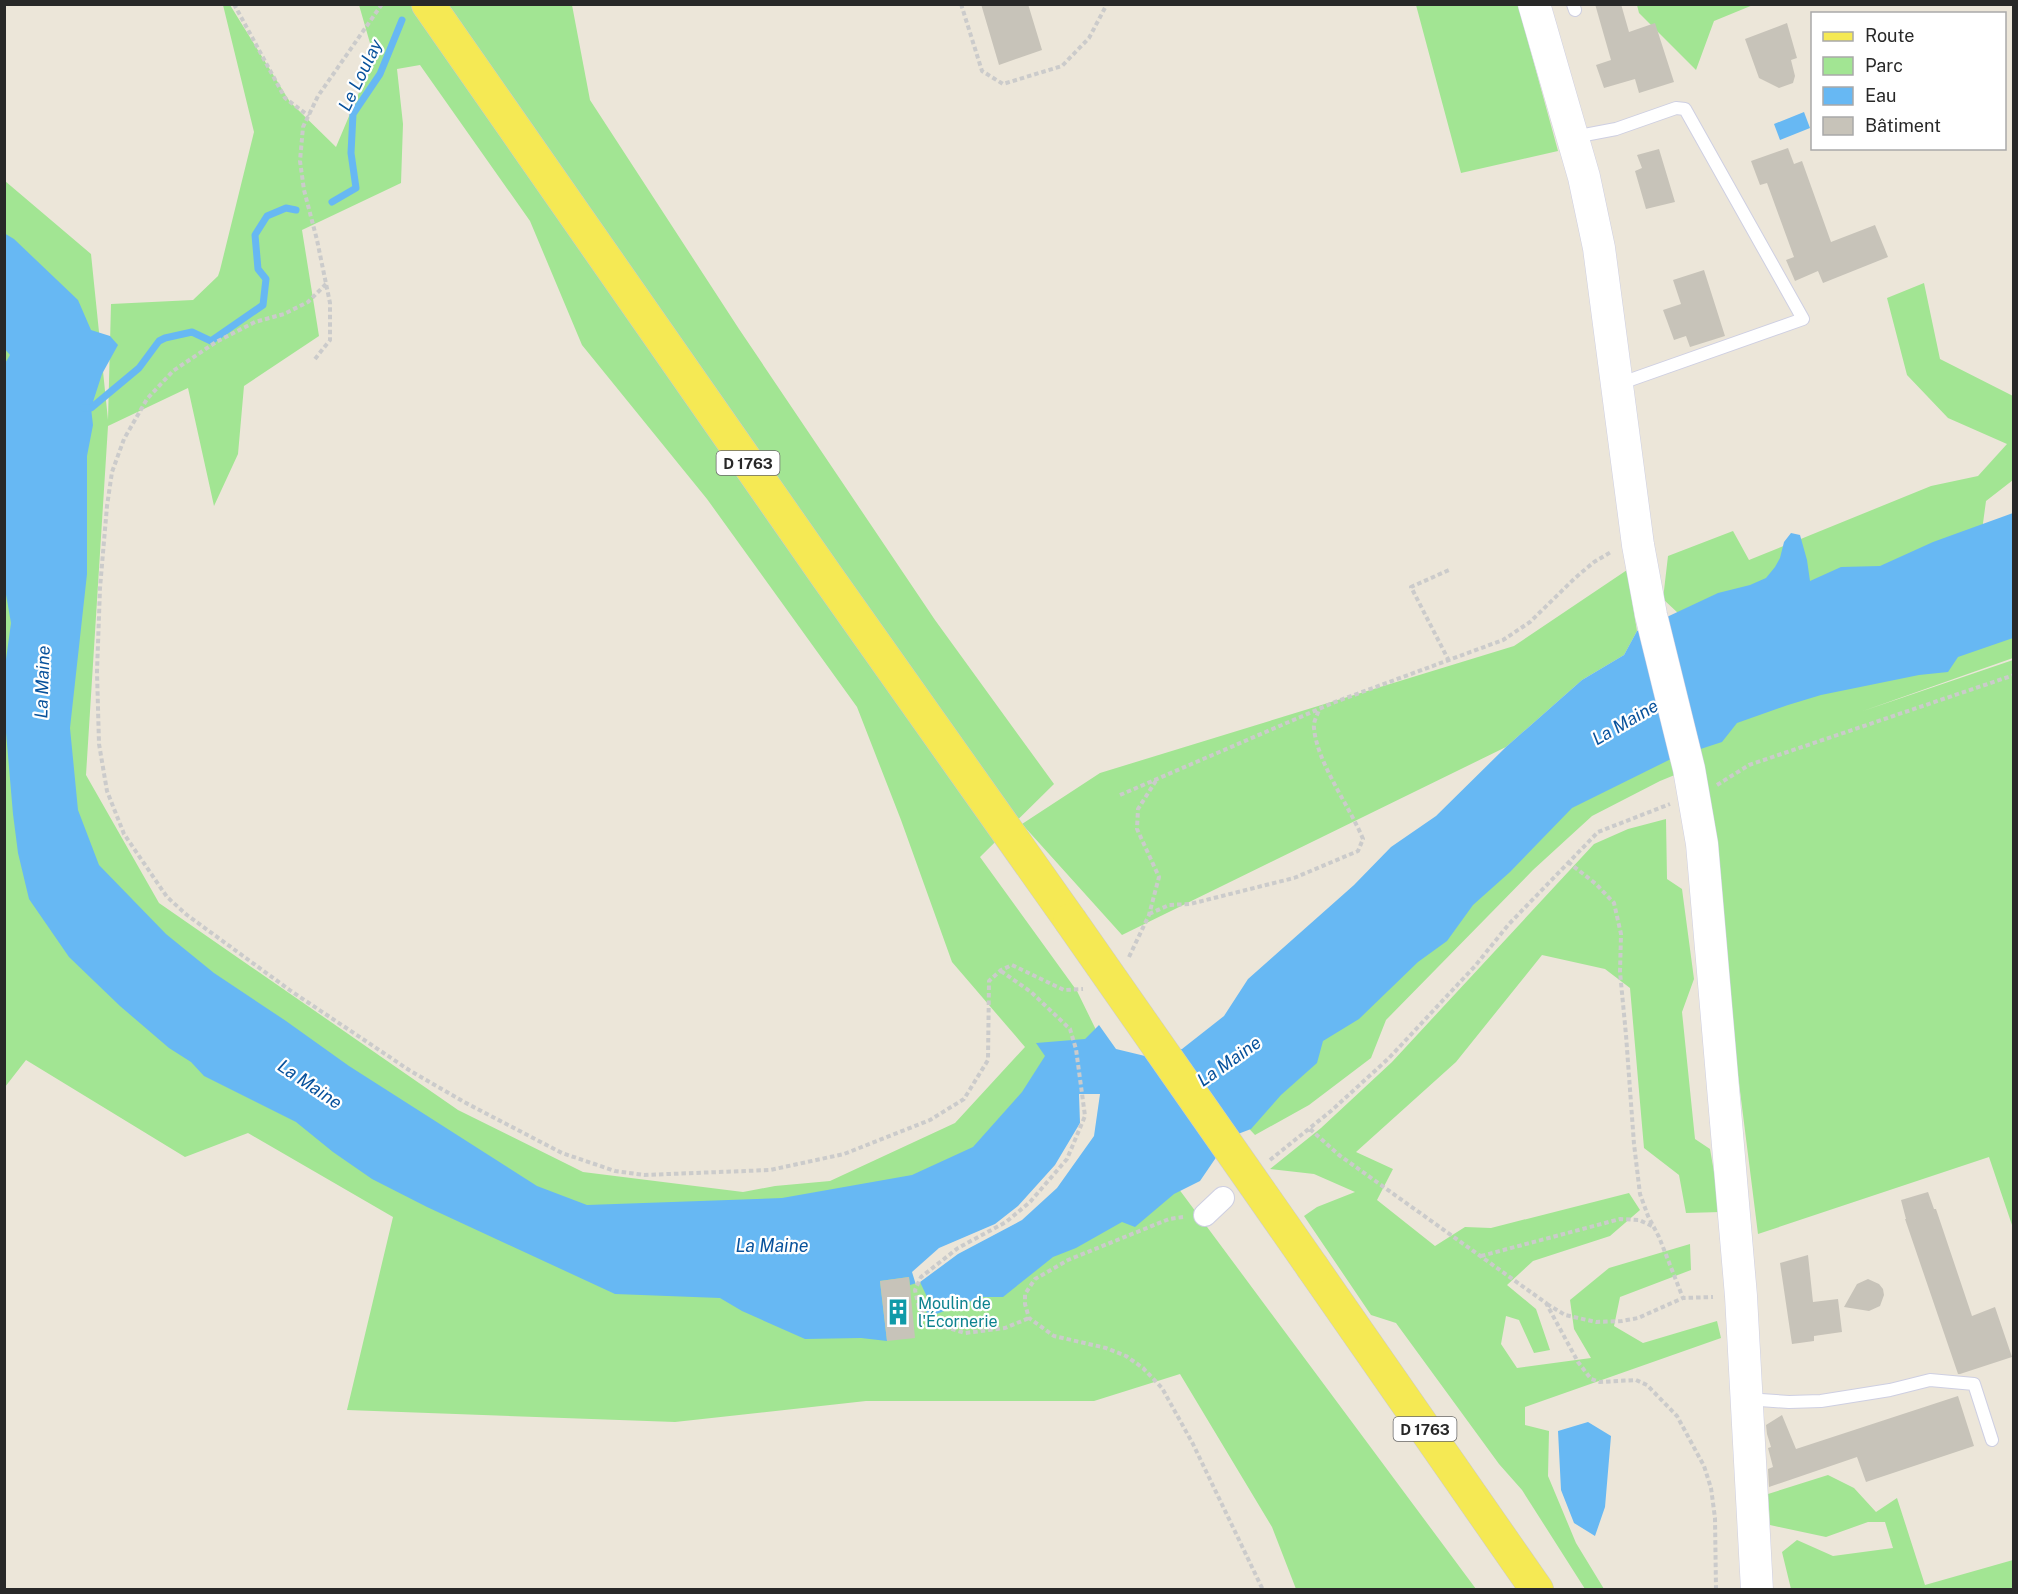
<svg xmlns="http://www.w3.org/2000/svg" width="2018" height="1594" viewBox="0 0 2018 1594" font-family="'Public Sans',sans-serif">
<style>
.green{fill:#a2e593;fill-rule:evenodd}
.water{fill:#67b8f3}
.pier{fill:#ece6d9}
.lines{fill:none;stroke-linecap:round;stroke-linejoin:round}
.stream{stroke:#67b8f3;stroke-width:7}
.building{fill:#c7c3b9}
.lane-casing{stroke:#cecfe2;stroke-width:14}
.street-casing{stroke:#cecfe2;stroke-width:24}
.secondary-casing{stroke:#cecfe2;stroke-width:33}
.primary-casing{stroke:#cbcbcb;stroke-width:34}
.path{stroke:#cbcbcb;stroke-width:4;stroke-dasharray:4.5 3;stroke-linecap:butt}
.lane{stroke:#fff;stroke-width:12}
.street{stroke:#fff;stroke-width:22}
.secondary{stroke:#fff;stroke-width:32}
.primary{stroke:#f5e954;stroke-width:33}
.primary-bridge-casing{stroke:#cbcbcb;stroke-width:34;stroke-linecap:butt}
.primary-bridge{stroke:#f5e954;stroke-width:33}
.labels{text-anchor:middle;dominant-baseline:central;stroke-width:4.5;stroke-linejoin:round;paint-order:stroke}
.shield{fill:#fff;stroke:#686868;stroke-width:1.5}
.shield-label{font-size:15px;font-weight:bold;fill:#282828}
.culture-label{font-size:16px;fill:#0d838f;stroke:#fff;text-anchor:start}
.water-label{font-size:18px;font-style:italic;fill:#08529c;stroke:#fff}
</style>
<rect width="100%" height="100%" fill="#ece6d9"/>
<!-- green -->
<path class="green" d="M 223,5 L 230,5 L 290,102 L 336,147 L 374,57 L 359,5 L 572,5 L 590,100 L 739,329 L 935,620 L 1054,784 L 980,857 L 1077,991 L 1164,1169 L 1476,1589 L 1296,1589 L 1272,1527 L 1180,1374 L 1094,1401 L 866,1401 L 675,1422 L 347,1410 L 393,1217 L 248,1133 L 185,1157 L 26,1060 L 5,1087 L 5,181 L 91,254 L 108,420 L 111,304 L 193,300 L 218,276 L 220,270 L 254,132 ZM 420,65 L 530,221 L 582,345 L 707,499 L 857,707 L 901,820 L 952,962 L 1025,1047 L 955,1123 L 830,1181 L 775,1186 L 743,1192 L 583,1172 L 458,1110 L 159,903 L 86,775 L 108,426 L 188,388 L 214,506 L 238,454 L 244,386 L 319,336 L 302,230 L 401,183 L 403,124 L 397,69 Z
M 1416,5 L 1518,5 L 1558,151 L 1461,173 Z
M 1637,5 L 1753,5 L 1714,21 L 1696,70 L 1639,13 Z
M 1924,283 L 1940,359 L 2013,396 L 2013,480 L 1986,501 L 1981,538 L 1709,642 L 1663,599 L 1668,556 L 1733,531 L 1749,560 L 1931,486 L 1978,476 L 2007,444 L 1948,418 L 1907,375 L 1887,298 Z
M 1627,570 L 1637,631 L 1624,655 L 1582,680 L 1506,747 L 1122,935 L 1022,824 L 1100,773 L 1514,646 Z
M 2013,624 L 2013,658 L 1863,711 L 2013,660 L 2013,1228 L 1989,1157 L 1758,1234 L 1699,765 L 1660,781 L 1592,816 L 1533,870 L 1386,1020 L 1371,1058 L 1309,1105 L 1255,1135 L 1240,1119 L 1549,816 L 1714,721 Z
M 1666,819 L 1667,879 L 1682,889 L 1694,979 L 1682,1012 L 1695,1139 L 1710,1149 L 1721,1212 L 1686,1213 L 1679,1175 L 1644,1148 L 1630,988 L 1605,969 L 1542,955 L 1456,1062 L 1356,1152 L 1393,1169 L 1377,1200 L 1435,1246 L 1465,1227 L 1491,1228 L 1629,1193 L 1640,1210 L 1610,1236 L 1533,1261 L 1507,1285 L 1536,1309 L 1550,1350 L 1534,1353 L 1519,1320 L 1506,1316 L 1501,1344 L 1517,1368 L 1591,1358 L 1574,1329 L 1570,1300 L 1609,1268 L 1690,1244 L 1691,1270 L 1620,1297 L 1614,1326 L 1643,1343 L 1717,1321 L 1721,1338 L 1525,1407 L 1525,1425 L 1549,1431 L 1548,1476 L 1576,1543 L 1604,1589 L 1585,1589 L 1522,1490 L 1499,1464 L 1396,1323 L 1371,1315 L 1304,1216 L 1317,1207 L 1355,1192 L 1314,1174 L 1270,1169 L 1321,1128 L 1392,1062 L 1594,844 L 1628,829 Z
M 1828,1475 L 1854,1488 L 1876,1512 L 1897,1498 L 1925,1585 L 2013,1560 L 2013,1589 L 1791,1589 L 1782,1552 L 1797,1540 L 1833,1556 L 1893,1548 L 1885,1522 L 1868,1522 L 1826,1537 L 1770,1525 L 1768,1494 Z"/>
<!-- water -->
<path class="water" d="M 1804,112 L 1810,128 L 1780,140 L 1774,124 Z
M 4,233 L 14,239 L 78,300 L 91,330 L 110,336 L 118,345 L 102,374 L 91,408 L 93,425 L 87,456 L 87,574 L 70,728 L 78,810 L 99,865 L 166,934 L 214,973 L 286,1021 L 349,1066 L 537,1186 L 587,1205 L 782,1198 L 912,1175 L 973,1147 L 1022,1092 L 1045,1056 L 1036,1043 L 1085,1039 L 1099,1025 L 1116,1049 L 1145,1056 L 1182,1049 L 1224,1016 L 1248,979 L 1354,885 L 1391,847 L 1436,816 L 1506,747 L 1582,680 L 1624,655 L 1637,631 L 1718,593 L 1750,585 L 1766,578 L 1775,567 L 1780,558 L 1784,542 L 1791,533 L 1800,535 L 1807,560 L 1810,581 L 1841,567 L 1880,566 L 1933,542 L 2013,513 L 2013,638 L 1958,657 L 1948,672 L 1919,675 L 1821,695 L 1788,705 L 1737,723 L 1722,742 L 1673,758 L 1572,808 L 1510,872 L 1473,905 L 1447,941 L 1418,962 L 1359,1019 L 1323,1041 L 1317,1063 L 1281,1095 L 1251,1129 L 1230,1137 L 1200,1181 L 1174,1194 L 1135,1227 L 1122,1222 L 1076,1248 L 1053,1257 L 1003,1297 L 982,1297 L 931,1316 L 927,1313 L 924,1306 L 928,1299 L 920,1282 L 910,1285 L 909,1277 L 880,1281 L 887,1341 L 861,1338 L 805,1339 L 742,1311 L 720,1298 L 615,1294 L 427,1207 L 372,1179 L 333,1152 L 296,1122 L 204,1076 L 191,1062 L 169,1048 L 120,1006 L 69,957 L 29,899 L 18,853 L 13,814 L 4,709 L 4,674 L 11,623 L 4,583 L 4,365 L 10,355 L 4,348 Z
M 1588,1422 L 1611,1436 L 1605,1507 L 1595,1536 L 1574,1523 L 1561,1490 L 1558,1431 Z"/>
<!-- pier -->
<path class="pier" d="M 1079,1094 L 1100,1094 L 1094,1136 L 1057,1188 L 1022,1220 L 958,1254 L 916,1285 L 912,1272 L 939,1248 L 995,1224 L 1018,1206 L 1055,1165 L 1080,1123 Z"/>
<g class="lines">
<!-- stream -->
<path class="stream" d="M 332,202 L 356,188 L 351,153 L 353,114 L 380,74 L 402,20
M 84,408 L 91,408 L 139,368 L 159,341 L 165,338 L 192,332 L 211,341 L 263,305 L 266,279 L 258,269 L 255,235 L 267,216 L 286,208 L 296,210"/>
</g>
<!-- building -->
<path class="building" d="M 981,4 L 1028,4 L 1042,50 L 999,65 Z
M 1595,4 L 1621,4 L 1629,32 L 1655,23 L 1674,82 L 1639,93 L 1635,79 L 1604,88 L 1596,65 L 1611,60 Z
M 1787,23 L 1797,58 L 1791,60 L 1795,76 L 1793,83 L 1779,88 L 1759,78 L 1745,39 Z
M 1788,148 L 1794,164 L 1802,161 L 1831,242 L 1875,225 L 1888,257 L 1823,283 L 1818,271 L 1795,281 L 1786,260 L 1794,257 L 1767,183 L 1760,185 L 1751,161 Z
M 1659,149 L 1675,202 L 1646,209 L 1635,171 L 1642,168 L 1637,155 Z
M 1704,270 L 1725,336 L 1690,347 L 1686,336 L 1674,340 L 1663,310 L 1681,304 L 1673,280 Z
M 1928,1192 L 1934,1209 L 1936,1209 L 1972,1316 L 1995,1307 L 2012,1357 L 1960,1374 L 1958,1374 L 1905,1219 L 1906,1219 L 1901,1200 Z
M 1808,1255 L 1813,1302 L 1838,1299 L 1842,1332 L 1814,1336 L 1814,1341 L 1792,1344 L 1780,1263 Z
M 909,1277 L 915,1338 L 887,1341 L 880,1281 Z
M 1868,1279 L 1879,1284 L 1883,1289 L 1884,1295 L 1880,1306 L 1869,1311 L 1844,1307 L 1857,1284 Z
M 1958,1396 L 1974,1446 L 1866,1482 L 1857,1457 L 1769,1487 L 1768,1469 L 1773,1467 L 1768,1448 L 1771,1447 L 1767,1434 L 1766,1425 L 1782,1415 L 1796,1449 Z"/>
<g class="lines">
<!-- lane casing -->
<g class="lane-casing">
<path id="lane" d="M 1573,4 L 1575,10
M 1574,137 L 1616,129 L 1676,108 L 1685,109 L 1803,319 L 1630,380 L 1618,382
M 1746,1399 L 1789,1402 L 1821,1401 L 1890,1390 L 1930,1380 L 1974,1384 L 1992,1440"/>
</g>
<!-- street casing -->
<g class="street-casing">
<path id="street" d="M 1205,1215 L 1223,1198"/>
</g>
<!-- secondary casing -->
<g class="secondary-casing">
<path id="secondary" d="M 1534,4 L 1584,177 L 1599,248 L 1638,545 L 1651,615 L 1689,769 L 1702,844 L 1741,1296 L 1757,1590"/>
</g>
<!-- primary casing -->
<g class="primary-casing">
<path id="primary" d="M 428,4 L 826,575 L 1070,920
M 1313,1268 L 1537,1590"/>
</g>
<!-- path -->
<path class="path" d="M 234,4 L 285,98 L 309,116
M 961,4 L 982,71 L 1003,84 L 1062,66 L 1089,38 L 1107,4
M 326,284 L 308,302 L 284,314 L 255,322 L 216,342 L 173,371 L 147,399 L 124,439 L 112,472 L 107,506 L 100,588 L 97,672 L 99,744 L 107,791 L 124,834 L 167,897 L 187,915 L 291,991 L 409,1070 L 464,1102 L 562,1153 L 615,1171 L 644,1175 L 770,1170 L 844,1154 L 930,1120 L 964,1099 L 988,1060 L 989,981 L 1001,970 L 1012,965 L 1064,990 L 1083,989
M 315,359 L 330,340 L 330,303 L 317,240 L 304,190 L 300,161 L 303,127 L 318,96 L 382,4
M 1449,661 L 1411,587 L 1449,570
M 1717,785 L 1749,765 L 2014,675
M 1120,795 L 1335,702 L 1503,640 L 1530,622 L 1575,578 L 1594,562 L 1611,552
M 1568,862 L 1596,884 L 1614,903 L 1621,934 L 1620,972 L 1626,1035 L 1634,1144 L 1640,1194 L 1648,1216 L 1659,1237 L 1683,1298
M 1149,914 L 1169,905 L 1190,904 L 1294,878 L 1358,851 L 1363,839 C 1349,805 1317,763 1314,728 C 1313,722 1317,716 1319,710
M 1129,957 L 1149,915 L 1159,877 L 1137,829 L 1138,809 L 1157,779
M 1001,971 L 1031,992 L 1070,1029 L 1076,1049 L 1085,1116 L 1067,1159 L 1030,1202 L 1006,1222 L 958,1248 L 921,1277 L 915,1290 L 919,1308 L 935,1324 L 965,1333 L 1005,1328 L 1029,1318
M 1310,1129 L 1339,1155 L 1546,1303 L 1578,1362 L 1591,1379 L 1600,1382 L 1636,1380 L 1647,1385 L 1677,1416 L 1704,1466 L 1711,1488 L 1715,1518 L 1716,1590
M 1270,1160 L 1331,1111 L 1389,1058 L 1475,966 L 1509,924 L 1598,832 L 1670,804
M 1183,1217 L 1169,1219 L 1068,1260 L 1035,1279 L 1025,1294 L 1025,1304 L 1029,1318 L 1054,1336 L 1106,1348 L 1126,1356 L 1143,1368 L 1162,1388 L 1193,1444 L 1263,1590
M 1481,1256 L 1620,1219 L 1639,1220 L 1652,1226
M 1547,1304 L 1565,1315 L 1596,1322 L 1622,1321 L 1638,1318 L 1683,1298 L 1713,1297"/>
<!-- lane -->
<use href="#lane" class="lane"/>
<!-- street -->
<use href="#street" class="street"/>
<!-- secondary -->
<use href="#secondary" class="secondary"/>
<!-- primary -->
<use href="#primary" class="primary"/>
<!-- primary-bridge casing -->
<g class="primary-bridge-casing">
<path id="primary-bridge" d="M 1070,920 L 1313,1268"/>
</g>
<!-- primary-bridge -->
<use href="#primary-bridge" class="primary-bridge"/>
</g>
<!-- icons -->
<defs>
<g id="building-bare" transform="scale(2.07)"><path d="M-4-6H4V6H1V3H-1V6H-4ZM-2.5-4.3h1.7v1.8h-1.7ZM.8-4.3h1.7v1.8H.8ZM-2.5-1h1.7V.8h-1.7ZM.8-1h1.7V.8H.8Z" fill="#0f9aa8" stroke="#fff" stroke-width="2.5" paint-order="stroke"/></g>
</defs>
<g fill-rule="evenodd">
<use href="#building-bare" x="898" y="1312"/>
</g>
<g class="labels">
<!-- shield labels -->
<g class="shield">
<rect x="716.5" y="451" width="63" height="24" rx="4.5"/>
<rect x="1393.5" y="1417" width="63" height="24" rx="4.5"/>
</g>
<g class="shield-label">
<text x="748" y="463">D 1763</text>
<text x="1425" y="1429">D 1763</text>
</g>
<!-- culture labels -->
<g class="culture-label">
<text x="918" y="1303">Moulin de<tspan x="918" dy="18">l'Écornerie</tspan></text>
</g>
<!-- water labels -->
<g class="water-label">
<text transform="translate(360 75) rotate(-64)">Le Loulay</text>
<text transform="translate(42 682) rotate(-88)">La Maine</text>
<text transform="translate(1625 722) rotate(-30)">La Maine</text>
<text transform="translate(1229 1061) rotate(-35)">La Maine</text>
<text transform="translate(310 1084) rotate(34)">La Maine</text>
<text x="772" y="1245">La Maine</text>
</g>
</g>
<!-- border -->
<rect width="2018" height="1594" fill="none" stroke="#282828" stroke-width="12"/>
<!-- legend -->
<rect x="1811" y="12" width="195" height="138" fill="#ffffff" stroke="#a9a9a9" stroke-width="1.5"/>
<rect x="1823" y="32" width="30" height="9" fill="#f5e954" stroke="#a9a9a9" stroke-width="1.5"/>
<text x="1865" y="42" font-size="18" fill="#282828">Route</text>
<rect x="1823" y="57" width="30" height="18" fill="#a2e593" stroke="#a9a9a9" stroke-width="1.5"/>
<text x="1865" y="72" font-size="18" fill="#282828">Parc</text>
<rect x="1823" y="87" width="30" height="18" fill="#67b8f3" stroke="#a9a9a9" stroke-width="1.5"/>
<text x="1865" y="102" font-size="18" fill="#282828">Eau</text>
<rect x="1823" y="117" width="30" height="18" fill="#c7c3b9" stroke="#a9a9a9" stroke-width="1.5"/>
<text x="1865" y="132" font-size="18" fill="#282828">Bâtiment</text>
</svg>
